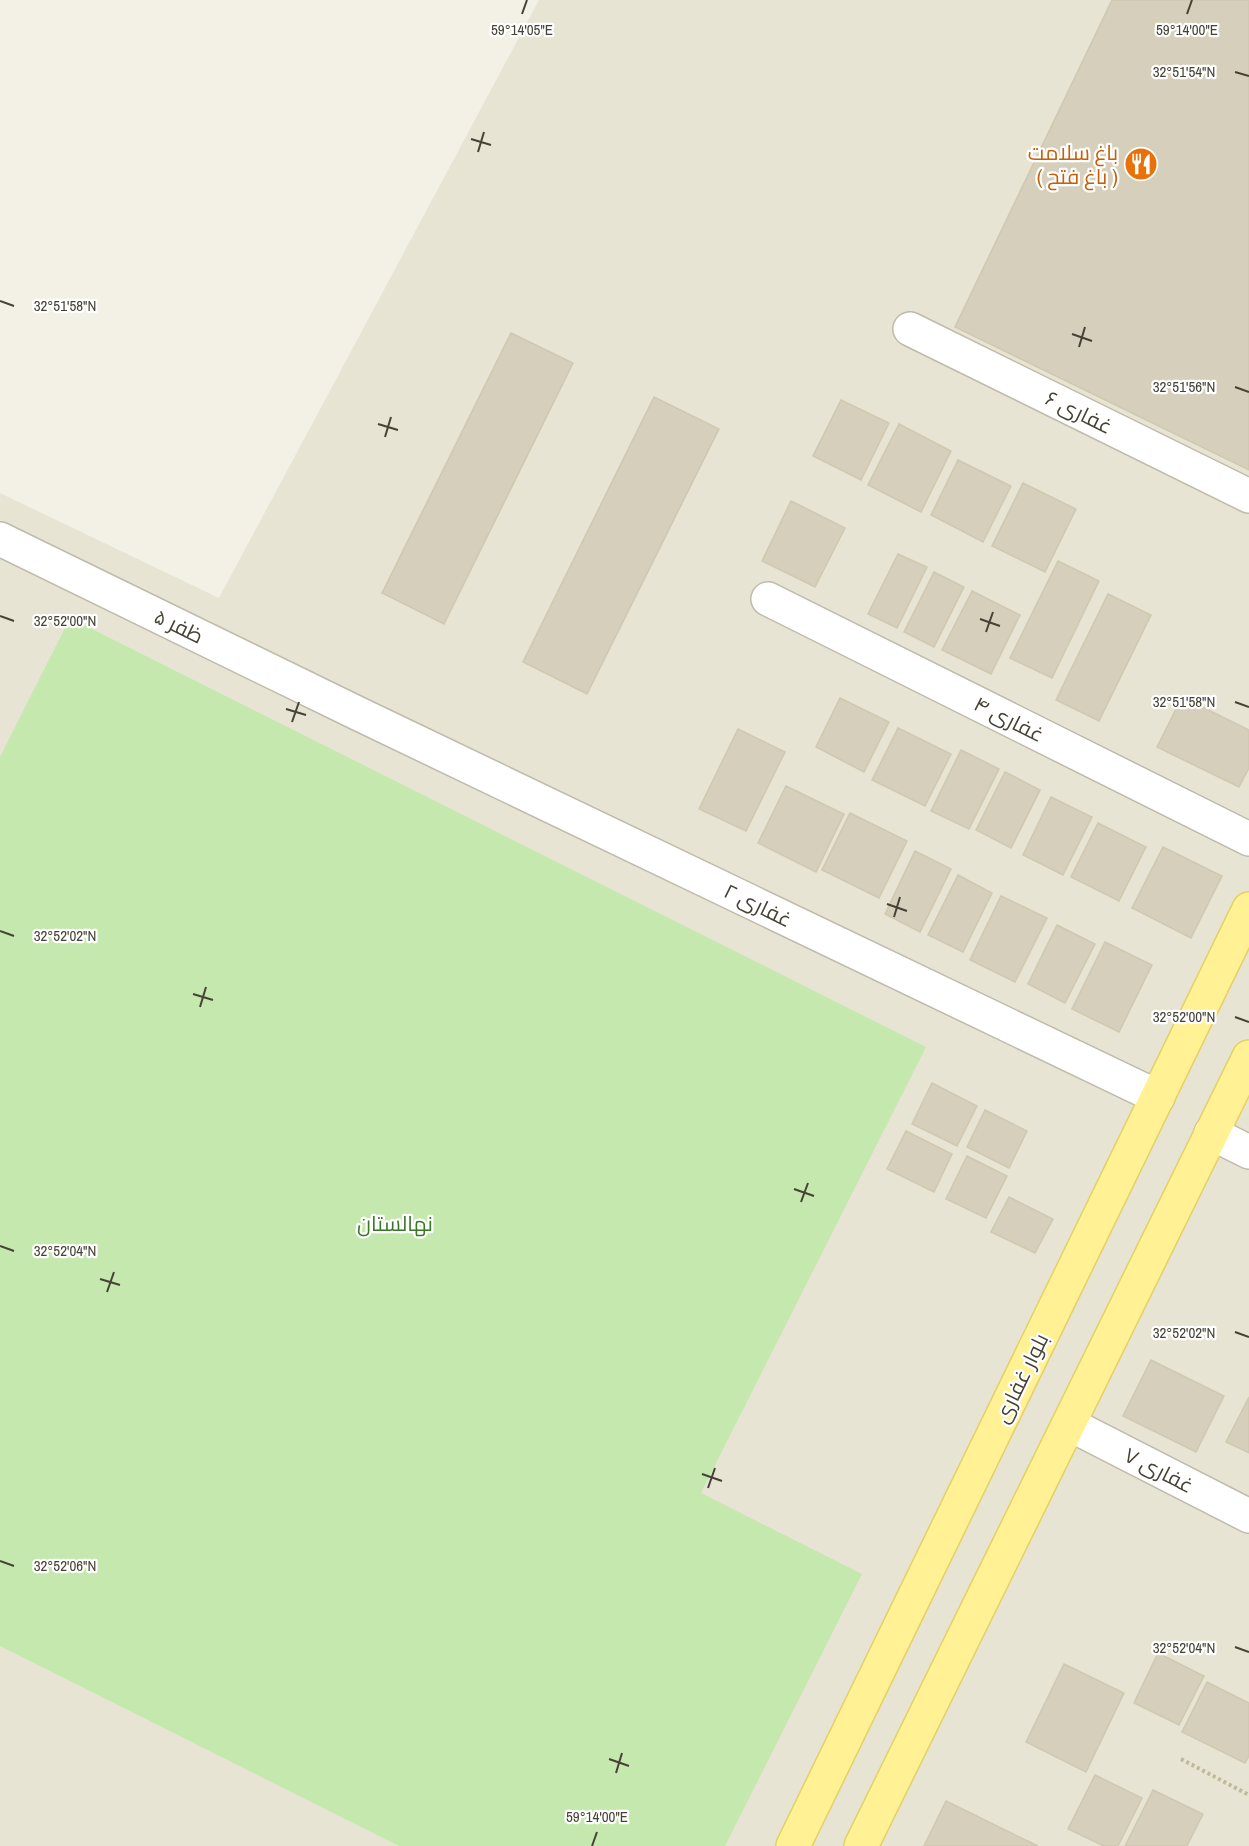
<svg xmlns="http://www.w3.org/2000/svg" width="1249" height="1846" viewBox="0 0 1249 1846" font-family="'Archivo Narrow',Cairo,sans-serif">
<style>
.residential{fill:#e7e4d4}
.green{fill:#c5e8ae}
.building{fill:#d5cfbb;stroke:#d0c8af;stroke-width:1.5}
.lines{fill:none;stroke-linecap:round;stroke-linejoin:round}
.minor-casing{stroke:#bfbaa9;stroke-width:36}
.primary-casing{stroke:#e4d163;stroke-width:36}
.path{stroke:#c1b99a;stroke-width:4;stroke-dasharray:3 3;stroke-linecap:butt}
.minor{stroke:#fff;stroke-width:33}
.primary{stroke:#fff194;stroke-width:33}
.ticks{fill:none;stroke:#464235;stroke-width:2}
.labels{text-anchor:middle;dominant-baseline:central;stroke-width:4.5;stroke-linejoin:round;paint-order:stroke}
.food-label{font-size:21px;fill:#c56008;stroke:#fff;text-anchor:end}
.street-label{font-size:21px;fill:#464235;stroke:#fff}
.park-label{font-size:21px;fill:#3a7828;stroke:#fff}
.ticks-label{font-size:15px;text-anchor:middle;fill:#464235;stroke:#fff;stroke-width:4.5;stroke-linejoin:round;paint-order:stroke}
</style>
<rect width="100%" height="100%" fill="#f3f1e6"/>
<!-- residential -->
<path class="residential" d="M 539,0 L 1249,0 L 1249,1846 L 0,1846 L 0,493 L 219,598 Z"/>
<!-- green -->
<path class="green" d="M 70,618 L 926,1047 L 701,1493 L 862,1574 L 725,1846 L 399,1846 L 0,1646 L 0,757 Z"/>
<!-- building -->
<path class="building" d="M 1112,0 L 1249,0 L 1249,470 L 955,327 Z
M 511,333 L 573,363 L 444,624 L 382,593 Z
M 654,397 L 719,429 L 587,694 L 523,662 Z
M 841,400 L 889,423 L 861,480 L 813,456 Z
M 899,424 L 951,451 L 921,512 L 868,485 Z
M 958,460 L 1011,486 L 983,542 L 931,515 Z
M 1023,483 L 1076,509 L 1045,572 L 992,546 Z
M 791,501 L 845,528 L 815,587 L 762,561 Z
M 898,554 L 927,567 L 897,628 L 868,614 Z
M 1058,561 L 1099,581 L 1052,678 L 1010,658 Z
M 934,572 L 964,587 L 934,647 L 904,632 Z
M 972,591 L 1020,615 L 991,674 L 942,650 Z
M 1108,594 L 1151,615 L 1099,721 L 1056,700 Z
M 1182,697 L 1249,730 L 1249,768 L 1239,787 L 1157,747 Z
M 840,698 L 889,722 L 864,772 L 816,747 Z
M 898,728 L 951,754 L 925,806 L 872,780 Z
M 738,729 L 785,752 L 746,831 L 699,809 Z
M 961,750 L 999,769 L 969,829 L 931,811 Z
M 1005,772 L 1040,790 L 1011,848 L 976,830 Z
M 786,786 L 844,814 L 816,872 L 758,843 Z
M 1051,797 L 1092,817 L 1063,875 L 1023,855 Z
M 850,813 L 907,841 L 879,898 L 822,870 Z
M 1098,823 L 1146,847 L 1119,901 L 1071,877 Z
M 1163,847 L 1222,876 L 1191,938 L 1132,908 Z
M 915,851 L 951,869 L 920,932 L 885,914 Z
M 958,875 L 992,893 L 963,952 L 928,935 Z
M 1001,896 L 1047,918 L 1015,982 L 970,960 Z
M 1057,925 L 1095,944 L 1065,1003 L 1028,984 Z
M 1105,942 L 1152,965 L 1119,1032 L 1072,1009 Z
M 932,1083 L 977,1106 L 957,1146 L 912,1124 Z
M 985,1110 L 1027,1131 L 1009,1168 L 967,1147 Z
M 906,1131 L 952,1154 L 934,1192 L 887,1169 Z
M 967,1156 L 1007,1176 L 986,1218 L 946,1199 Z
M 1009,1197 L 1053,1219 L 1035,1253 L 991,1232 Z
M 1151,1360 L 1224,1396 L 1196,1452 L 1123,1416 Z
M 1249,1397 L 1249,1453 L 1226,1442 Z
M 1158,1653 L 1204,1676 L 1179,1725 L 1134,1703 Z
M 1064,1664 L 1124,1693 L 1086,1772 L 1026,1742 Z
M 1207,1682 L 1249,1703 L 1249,1756 L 1245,1763 L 1182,1732 Z
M 1095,1775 L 1142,1798 L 1118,1846 L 1104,1846 L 1068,1829 Z
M 1153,1790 L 1203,1814 L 1187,1846 L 1125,1846 Z
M 946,1801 L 1038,1846 L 924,1846 Z"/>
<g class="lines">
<!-- minor casing -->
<g class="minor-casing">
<path id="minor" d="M 910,329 L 1249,496
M 0,539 L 359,714 L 1158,1097
M 768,599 L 1249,839
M 1211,1133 L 1249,1152
M 1069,1424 L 1249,1516"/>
</g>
<!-- primary casing -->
<g class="primary-casing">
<path id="primary" d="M 793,1846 L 1249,909
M 861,1846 L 1249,1057"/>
</g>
<!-- path -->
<path class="path" d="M 1181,1759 L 1249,1795"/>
<!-- minor -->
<use href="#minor" class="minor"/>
<!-- primary -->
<use href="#primary" class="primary"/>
</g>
<!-- ticks -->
<path class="ticks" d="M 522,14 L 527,0M 1187,14 L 1192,0M 1235,72 L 1249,76M 471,139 L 491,145M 478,152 L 484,132M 0,301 L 14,306M 1072,334 L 1092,341M 1079,347 L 1085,327M 1235,387 L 1249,392M 378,424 L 398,430M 385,437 L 391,417M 0,616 L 14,621M 980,619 L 1000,626M 986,632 L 993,612M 1235,702 L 1249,707M 286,709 L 306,715M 292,722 L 299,702M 887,904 L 907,911M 894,917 L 900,897M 0,931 L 14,936M 193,994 L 213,1000M 200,1007 L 206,987M 1235,1017 L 1249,1022M 794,1189 L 814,1196M 801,1202 L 808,1183M 0,1246 L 14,1251M 100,1279 L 120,1285M 107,1292 L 114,1272M 1235,1332 L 1249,1337M 702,1474 L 722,1481M 708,1488 L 715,1468M 0,1561 L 14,1566M 1235,1647 L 1249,1652M 609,1759 L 629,1766M 616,1773 L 622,1753M 592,1846 L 597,1832"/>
<!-- icons -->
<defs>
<g id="restaurant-disc" transform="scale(1.725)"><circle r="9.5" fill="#e8710a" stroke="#fff"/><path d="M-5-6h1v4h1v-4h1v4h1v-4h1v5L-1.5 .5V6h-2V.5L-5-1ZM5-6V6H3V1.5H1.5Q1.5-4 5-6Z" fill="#fff"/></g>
</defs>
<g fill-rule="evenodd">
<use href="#restaurant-disc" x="1141" y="164"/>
</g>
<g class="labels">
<!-- food labels -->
<g class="food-label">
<text x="1118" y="152">باغ سلامت<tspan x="1118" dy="24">( باغ فتح )</tspan></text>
</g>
<!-- street labels -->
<g class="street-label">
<text transform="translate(1079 412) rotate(26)">غفاری ۶</text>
<text transform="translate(179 626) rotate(26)">ظفر ۵</text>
<text transform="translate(1009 719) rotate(27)">غفاری ۴</text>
<text transform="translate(758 905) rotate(26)">غفاری ۲</text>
<text transform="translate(1021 1378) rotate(-64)">بلوار غفاری</text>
<text transform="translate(1159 1470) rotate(27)">غفاری ۷</text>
</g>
<!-- park labels -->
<g class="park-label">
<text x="395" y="1223">نهالستان</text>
</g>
</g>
<g class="ticks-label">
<text x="522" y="35">59°14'05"E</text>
<text x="1187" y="35">59°14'00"E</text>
<text x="1184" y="77">32°51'54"N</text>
<text x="65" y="311">32°51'58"N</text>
<text x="1184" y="392">32°51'56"N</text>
<text x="65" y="626">32°52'00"N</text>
<text x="1184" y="707">32°51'58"N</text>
<text x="65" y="941">32°52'02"N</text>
<text x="1184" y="1022">32°52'00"N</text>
<text x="65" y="1256">32°52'04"N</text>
<text x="1184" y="1338">32°52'02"N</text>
<text x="65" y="1571">32°52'06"N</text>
<text x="1184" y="1653">32°52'04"N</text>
<text x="597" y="1822">59°14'00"E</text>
</g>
</svg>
